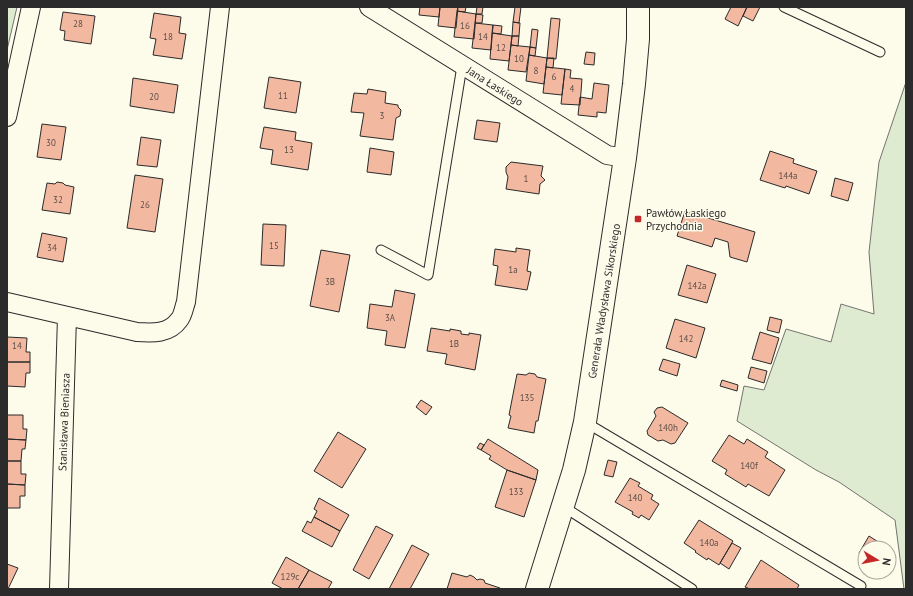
<svg xmlns="http://www.w3.org/2000/svg" width="913" height="596" viewBox="0 0 913 596" font-family="'PT Sans',sans-serif">
<style>
.green{fill:#deebd1;stroke:#74746e}
.building{fill:#f2b8a0;stroke:#2b2b2b}
.lines{fill:none;stroke-linecap:round;stroke-linejoin:round}
.service-casing{stroke:#2b2b2b;stroke-width:11}
.minor-casing{stroke:#2b2b2b;stroke-width:20}
.tertiary-casing{stroke:#2b2b2b;stroke-width:24}
.service{stroke:#fdfbea;stroke-width:9}
.minor{stroke:#fdfbea;stroke-width:18}
.tertiary{stroke:#fdfbea;stroke-width:22}
.poi-dot{fill:#c62828;stroke:#fdfbea;stroke-width:1.5}
.labels{text-anchor:middle;dominant-baseline:central;stroke-width:3;stroke-linejoin:round;paint-order:stroke}
.number-label{font-size:9px;fill:#5d4e48}
.street-label{font-size:11px;fill:#2b2b2b;stroke:#fdfbea}
.poi-label{font-size:11px;fill:#2b2b2b;stroke:#fdfbea;text-anchor:start}
</style>
<rect width="100%" height="100%" fill="#fdfbea"/>
<!-- green -->
<path class="green" d="M 7,7 L 17,7 L 7,50 Z
M 906,82 L 906,589 L 904,589 L 895,520 L 839,482 L 816,470 L 737,421 L 744,386 L 764,390 L 786,329 L 831,342 L 841,304 L 874,314 L 869,252 L 879,162 Z"/>
<!-- building -->
<path class="building" d="M 420,7 L 440,7 L 439,17 L 419,15 Z
M 440,7 L 458,7 L 456,28 L 438,26 Z
M 458,7 L 466,7 L 465,12 L 457,11 Z
M 477,7 L 483,7 L 482,14 L 476,14 Z
M 515,7 L 521,7 L 519,23 L 513,22 Z
M 731,7 L 747,7 L 738,26 L 725,19 Z
M 747,7 L 760,7 L 753,21 L 743,16 Z
M 457,11 L 476,14 L 474,39 L 454,37 Z
M 63,12 L 95,16 L 91,44 L 64,40 L 65,31 L 60,30 Z
M 154,13 L 181,17 L 179,33 L 186,34 L 182,59 L 153,55 L 156,39 L 150,38 Z
M 476,14 L 483,15 L 482,23 L 475,23 Z
M 551,18 L 560,19 L 556,59 L 547,58 Z
M 513,22 L 520,23 L 519,36 L 512,36 Z
M 475,23 L 493,25 L 491,50 L 472,48 Z
M 493,25 L 502,26 L 501,34 L 492,33 Z
M 532,29 L 538,30 L 536,48 L 530,47 Z
M 492,33 L 512,36 L 509,61 L 490,59 Z
M 512,36 L 519,36 L 518,46 L 511,45 Z
M 511,45 L 530,47 L 526,72 L 508,70 Z
M 530,47 L 536,48 L 535,56 L 529,55 Z
M 586,52 L 595,53 L 594,65 L 584,64 Z
M 529,55 L 547,58 L 544,84 L 526,81 Z
M 547,58 L 554,58 L 553,68 L 546,67 Z
M 546,67 L 565,69 L 562,95 L 543,93 Z
M 565,69 L 571,70 L 570,78 L 582,79 L 580,105 L 561,104 Z
M 269,77 L 301,82 L 296,113 L 264,108 Z
M 133,78 L 178,85 L 174,113 L 130,106 Z
M 594,83 L 609,85 L 606,113 L 597,112 L 597,117 L 578,115 L 580,97 L 592,99 Z
M 368,89 L 386,92 L 385,103 L 398,105 L 398,107 L 401,110 L 400,116 L 396,118 L 393,140 L 360,136 L 364,113 L 351,112 L 354,93 L 367,94 Z
M 477,120 L 500,123 L 497,142 L 474,139 Z
M 42,124 L 66,127 L 61,160 L 37,157 Z
M 264,127 L 296,132 L 295,140 L 312,143 L 308,170 L 271,164 L 273,150 L 260,148 Z
M 141,137 L 161,140 L 157,167 L 137,165 Z
M 370,148 L 394,152 L 391,175 L 367,172 Z
M 770,151 L 794,159 L 793,163 L 817,171 L 809,194 L 786,186 L 785,188 L 760,180 Z
M 511,162 L 543,166 L 541,176 L 545,180 L 540,184 L 539,194 L 506,189 L 508,177 L 506,172 L 506,167 Z
M 135,175 L 163,179 L 155,232 L 127,228 Z
M 835,178 L 853,183 L 848,201 L 831,196 Z
M 57,182 L 63,183 L 65,185 L 74,187 L 70,214 L 42,210 L 47,183 L 55,184 Z
M 685,211 L 755,232 L 747,262 L 730,257 L 728,242 L 715,238 L 712,247 L 677,236 Z
M 263,224 L 286,225 L 284,266 L 261,265 Z
M 42,233 L 67,238 L 63,262 L 37,257 Z
M 516,248 L 530,250 L 527,271 L 531,272 L 527,290 L 495,285 L 498,266 L 493,265 L 495,249 L 516,252 Z
M 321,250 L 350,255 L 339,312 L 310,306 Z
M 687,265 L 716,274 L 707,303 L 678,295 Z
M 395,290 L 415,294 L 405,348 L 385,345 L 387,331 L 367,328 L 370,304 L 392,307 Z
M 770,317 L 782,320 L 779,333 L 767,330 Z
M 675,319 L 705,328 L 696,358 L 666,348 Z
M 431,328 L 450,331 L 450,329 L 461,331 L 461,334 L 469,335 L 469,333 L 481,335 L 475,370 L 445,364 L 447,354 L 427,351 Z
M 760,332 L 779,338 L 771,364 L 752,359 Z
M 7,337 L 27,338 L 26,352 L 30,352 L 30,362 L 7,362 Z
M 663,359 L 680,364 L 677,376 L 659,370 Z
M 7,362 L 30,362 L 30,373 L 26,373 L 25,387 L 7,386 Z
M 751,367 L 767,371 L 764,383 L 748,378 Z
M 529,373 L 535,374 L 537,377 L 546,379 L 538,421 L 536,421 L 534,433 L 508,428 L 511,416 L 509,415 L 517,374 L 526,375 Z
M 722,380 L 738,385 L 737,391 L 720,386 Z
M 421,400 L 432,407 L 426,415 L 416,407 Z
M 662,407 L 688,423 L 675,443 L 671,444 L 663,440 L 658,441 L 648,435 L 647,431 L 656,416 L 654,412 L 657,408 Z
M 7,415 L 23,415 L 23,429 L 27,429 L 26,440 L 7,439 Z
M 338,432 L 366,449 L 342,488 L 314,471 Z
M 729,435 L 744,444 L 747,439 L 768,452 L 765,457 L 785,470 L 769,496 L 748,484 L 746,487 L 725,474 L 727,470 L 712,461 Z
M 7,439 L 26,440 L 25,449 L 22,449 L 21,461 L 7,461 Z
M 488,439 L 538,470 L 536,480 L 507,470 L 489,459 L 491,456 L 481,450 Z
M 480,443 L 484,445 L 481,450 L 477,448 Z
M 608,460 L 617,462 L 613,477 L 604,475 Z
M 7,461 L 21,461 L 21,474 L 26,474 L 25,485 L 7,484 Z
M 507,470 L 536,480 L 524,517 L 495,507 Z
M 630,478 L 640,483 L 638,486 L 653,495 L 651,499 L 659,504 L 649,520 L 641,515 L 639,518 L 632,514 L 633,512 L 615,502 Z
M 7,484 L 25,485 L 25,496 L 20,496 L 20,508 L 7,508 Z
M 319,498 L 349,515 L 340,531 L 314,517 L 317,511 L 314,509 Z
M 314,517 L 340,531 L 332,547 L 302,531 L 307,522 L 307,521 L 311,523 Z
M 699,520 L 733,541 L 719,565 L 708,558 L 707,560 L 695,552 L 696,551 L 684,543 Z
M 376,526 L 393,535 L 369,579 L 353,570 Z
M 869,536 L 883,545 L 881,548 L 865,548 L 865,556 L 859,553 Z
M 732,543 L 741,548 L 729,569 L 720,563 Z
M 412,545 L 429,554 L 410,589 L 389,589 Z
M 286,557 L 309,570 L 298,589 L 283,589 L 272,583 Z
M 761,560 L 799,585 L 797,589 L 750,589 L 745,587 Z
M 7,564 L 18,568 L 8,589 L 7,589 Z
M 309,570 L 332,582 L 328,589 L 298,589 Z
M 452,573 L 467,577 L 470,575 L 474,577 L 477,580 L 480,579 L 484,580 L 485,583 L 500,588 L 500,589 L 447,589 Z"/>
<g class="lines">
<!-- service casing -->
<g class="service-casing">
<path id="service" d="M 784,7 L 880,52
M 381,250 L 428,275 L 462,66
M 585,422 L 861,586
M 564,507 L 692,589"/>
</g>
<!-- minor casing -->
<g class="minor-casing">
<path id="minor" d="M 369,7 L 607,155 L 625,158
M 7,117 L 31,7
M 7,302 L 137,332 C 153,333 169,334 179,320 C 183,316 184,307 186,302 L 220,7
M 59,589 L 67,316"/>
</g>
<!-- tertiary casing -->
<g class="tertiary-casing">
<path id="tertiary" d="M 537,589 L 574,470 L 585,422 L 625,158 L 634,84 L 638,39 L 638,7"/>
</g>
<!-- service -->
<use href="#service" class="service"/>
<!-- minor -->
<use href="#minor" class="minor"/>
<!-- tertiary -->
<use href="#tertiary" class="tertiary"/>
</g>
<!-- markers -->
<rect class="poi-dot" x="634" y="215" width="8" height="8" rx="2"/>
<g class="labels">
<!-- number labels -->
<g class="number-label">
<text x="78" y="23">28</text>
<text x="465" y="25">16</text>
<text x="168" y="36">18</text>
<text x="483" y="36">14</text>
<text x="501" y="47">12</text>
<text x="519" y="58">10</text>
<text x="536" y="70">8</text>
<text x="554" y="76">6</text>
<text x="572" y="88">4</text>
<text x="283" y="95">11</text>
<text x="154" y="96">20</text>
<text x="382" y="115">3</text>
<text x="51" y="142">30</text>
<text x="289" y="149">13</text>
<text x="788" y="175">144a</text>
<text x="526" y="178">1</text>
<text x="58" y="199">32</text>
<text x="145" y="204">26</text>
<text x="274" y="245">15</text>
<text x="52" y="247">34</text>
<text x="513" y="269">1a</text>
<text x="330" y="281">3B</text>
<text x="697" y="285">142a</text>
<text x="390" y="317">3A</text>
<text x="686" y="338">142</text>
<text x="454" y="343">1B</text>
<text x="17" y="345">14</text>
<text x="527" y="397">135</text>
<text x="668" y="427">140h</text>
<text x="749" y="465">140f</text>
<text x="516" y="491">133</text>
<text x="635" y="497">140</text>
<text x="709" y="542">140a</text>
<text x="290" y="576">129c</text>
</g>
<!-- street labels -->
<g class="street-label">
<text transform="translate(495 86) rotate(32)">Jana Łaskiego</text>
<text transform="translate(604 301) rotate(-81)">Generała Władysława Sikorskiego</text>
<text transform="translate(64 422) rotate(-88)">Stanisława Bieniasza</text>
</g>
<!-- poi labels -->
<g class="poi-label">
<text x="646" y="213">Pawłów Łaskiego<tspan x="646" dy="13">Przychodnia</tspan></text>
</g>
</g>
<!-- border -->
<rect width="913" height="596" fill="none" stroke="#2b2b2b" stroke-width="16"/>
<!-- north arrow -->
<g transform="translate(877 560) rotate(100)"><circle r="19" fill="#fdfbea" stroke="#a9a89e"/>
<path d="M0-3L7 15L0 10L-7 15Z" fill="#c62828"/>
<text y="-6" font-size="11" font-weight="bold" text-anchor="middle" fill="#2b2b2b">N</text>
</g>
</svg>
